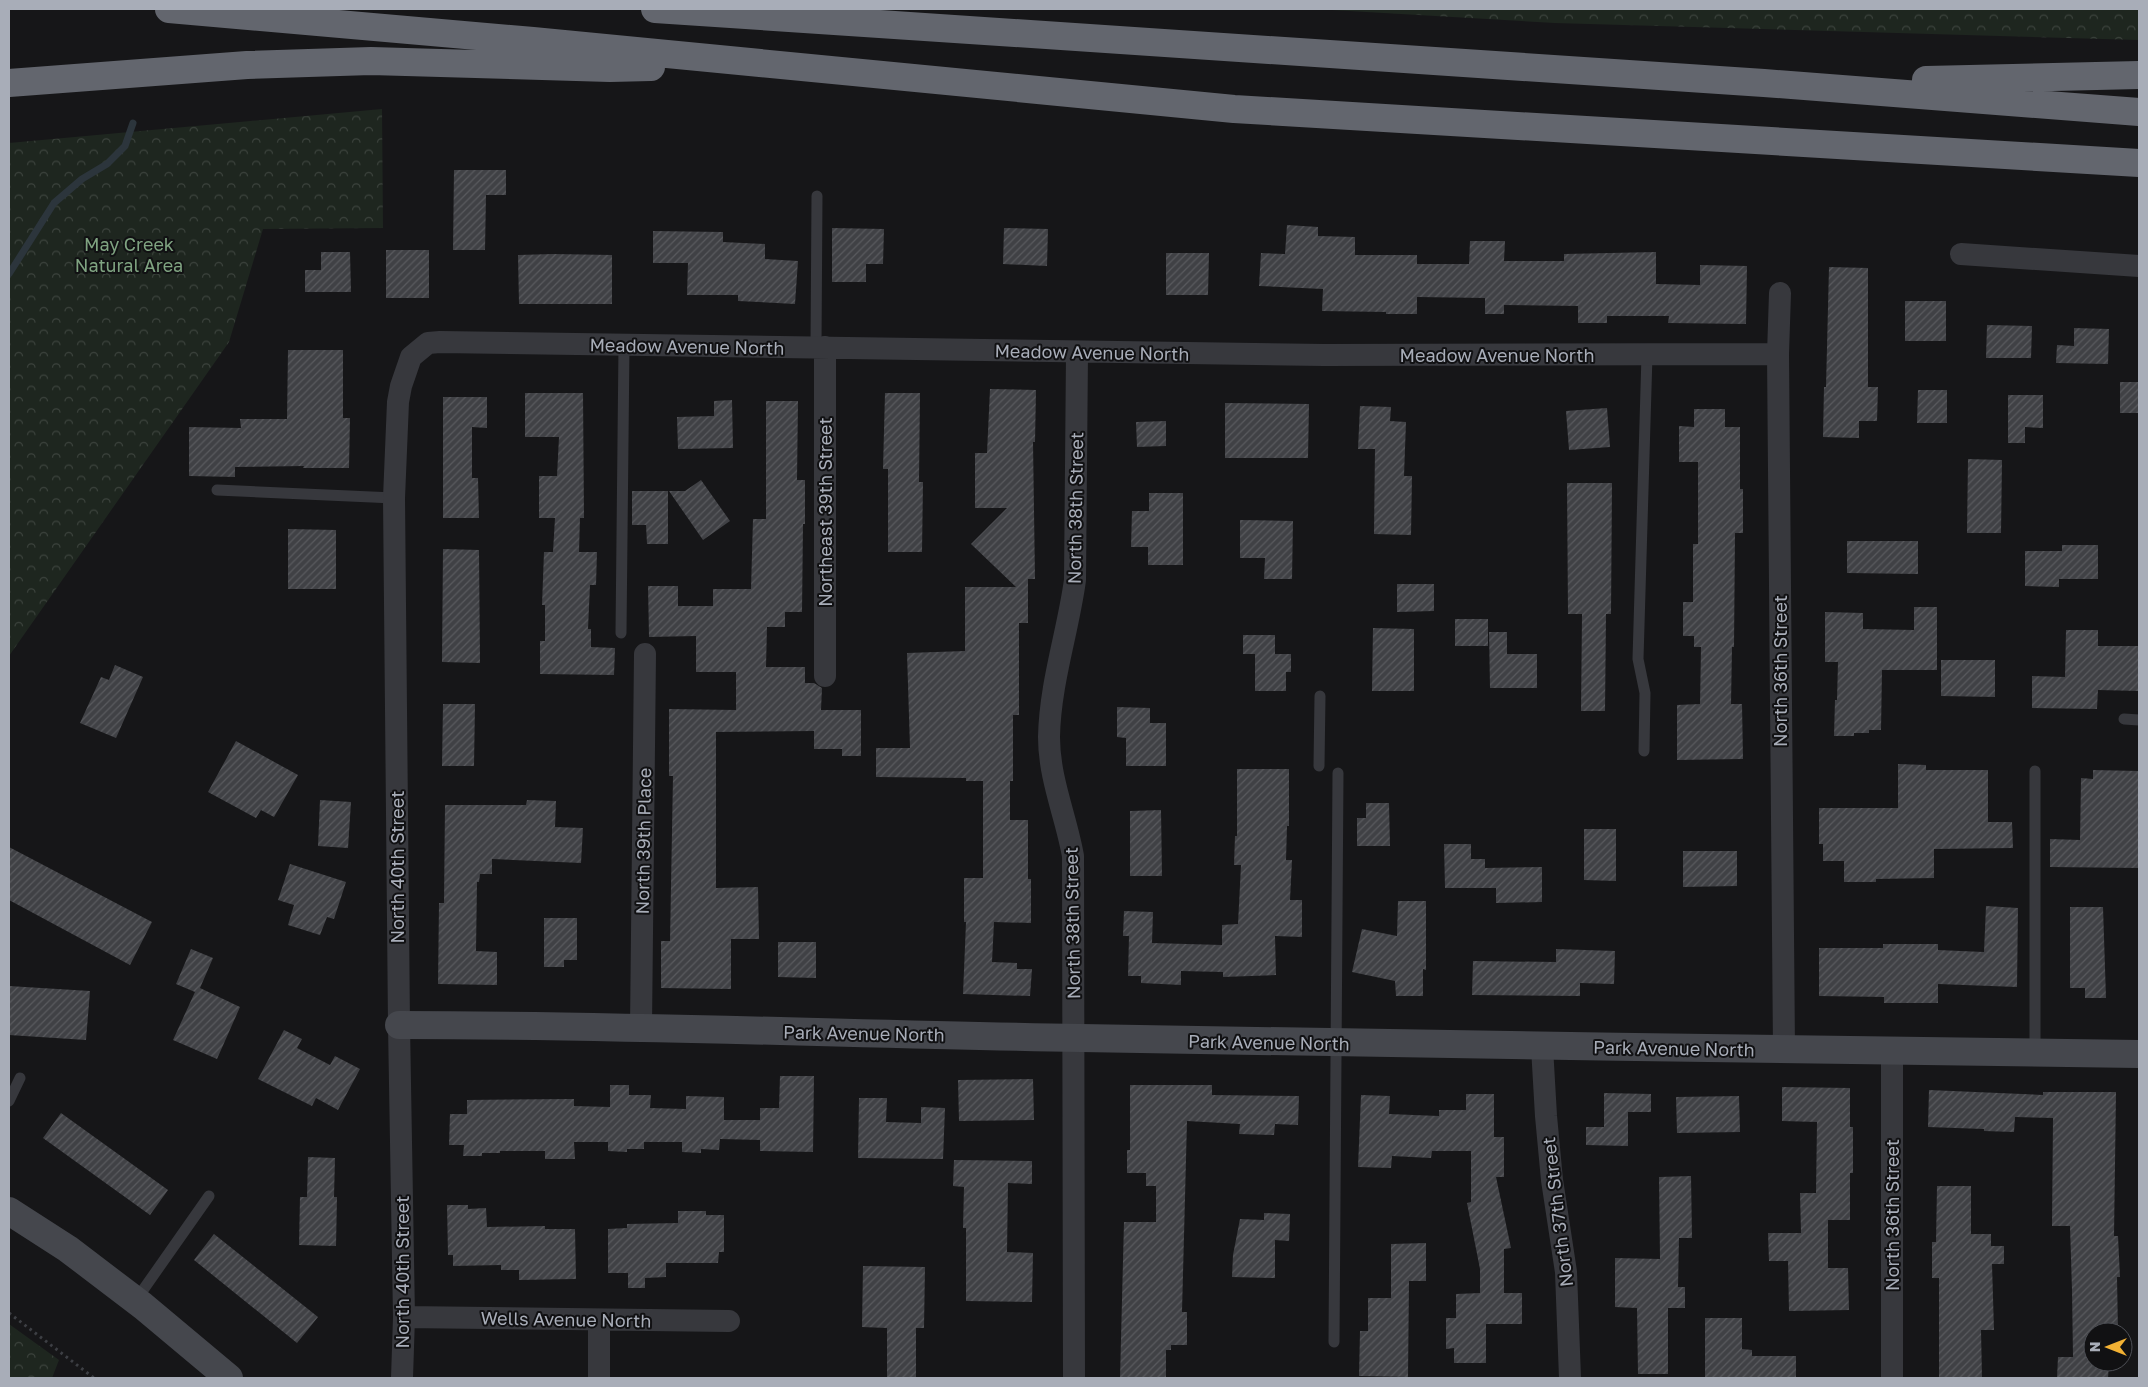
<svg xmlns="http://www.w3.org/2000/svg" width="2148" height="1387" viewBox="0 0 2148 1387" font-family="'Golos Text',sans-serif">
<style>
.forest{fill:url(#forest-crowns)}
.lines{fill:none;stroke-linecap:round;stroke-linejoin:round}
.stream{stroke:#2c353c;stroke-width:7}
.building{fill:url(#building-hatch)}
.path{stroke:#3d3f44;stroke-width:3;stroke-dasharray:2.5 4;stroke-linecap:butt}
.lane{stroke:#37383d;stroke-width:11}
.street{stroke:#37383d;stroke-width:22}
.secondary{stroke:#45474d;stroke-width:28}
.highway{stroke:#63666e;stroke-width:28}
.labels{text-anchor:middle;dominant-baseline:central;stroke-width:4;stroke-linejoin:round;paint-order:stroke}
.park-label{font-size:18px;fill:#7fa381;stroke:#111113}
.street-label{font-size:18px;fill:#a8adb8;stroke:#111113}
</style>
<defs>
<pattern id="forest-crowns" width="20" height="18" patternUnits="userSpaceOnUse" patternTransform="scale(1.25)"><rect width="20" height="18" fill="#1e261f"/><path d="M2 6a3 3 0 1 1 6 0M12 15a3 3 0 1 1 6 0" fill="none" stroke="#3c433d"/></pattern>
<pattern id="building-hatch" width="6" height="6" patternUnits="userSpaceOnUse" patternTransform="scale(1.25)"><rect width="6" height="6" fill="#404145"/><path d="M-1 1l2-2M0 6l6-6M5 7l2-2" fill="none" stroke="#595a5e"/></pattern>
</defs>
<rect width="100%" height="100%" fill="#161618"/>
<!-- forest -->
<path class="forest" d="M 1315,9 L 2139,9 L 2139,40 L 1555,23 Z
M 382,109 L 383,228 L 263,229 L 229,342 L 9,656 L 9,143 Z
M 9,1324 L 59,1360 L 52,1378 L 9,1378 Z"/>
<g class="lines">
<!-- stream -->
<path class="stream" d="M 9,274 L 54,203 L 82,179 L 107,164 L 125,146 L 133,123"/>
</g>
<!-- building -->
<path class="building" d="M 454,170 L 506,170 L 506,195 L 486,195 L 485,250 L 453,250 Z
M 1287,225 L 1318,227 L 1318,236 L 1355,237 L 1355,255 L 1417,255 L 1417,264 L 1469,264 L 1470,241 L 1505,241 L 1504,261 L 1564,261 L 1564,254 L 1656,252 L 1656,284 L 1700,285 L 1700,265 L 1747,266 L 1746,324 L 1668,323 L 1669,316 L 1607,316 L 1607,323 L 1578,323 L 1578,306 L 1504,305 L 1504,314 L 1485,314 L 1485,298 L 1417,297 L 1417,314 L 1386,314 L 1386,312 L 1322,311 L 1323,289 L 1259,286 L 1261,253 L 1285,254 Z
M 832,228 L 884,229 L 883,264 L 866,264 L 866,282 L 832,282 Z
M 1004,228 L 1048,229 L 1047,266 L 1003,264 Z
M 653,231 L 723,232 L 723,242 L 765,244 L 765,259 L 798,261 L 795,304 L 738,301 L 738,295 L 687,295 L 688,263 L 653,263 Z
M 386,250 L 429,250 L 429,298 L 386,298 Z
M 321,252 L 350,252 L 351,292 L 305,292 L 305,270 L 321,270 Z
M 1166,253 L 1209,253 L 1208,295 L 1166,295 Z
M 553,254 L 612,255 L 612,304 L 519,304 L 518,255 Z
M 1829,267 L 1868,268 L 1868,387 L 1878,387 L 1877,421 L 1859,421 L 1859,438 L 1823,437 L 1824,387 L 1826,387 Z
M 1905,301 L 1946,301 L 1946,341 L 1905,341 Z
M 1987,325 L 2032,326 L 2031,358 L 1986,358 Z
M 2074,328 L 2109,329 L 2108,364 L 2056,363 L 2057,345 L 2074,346 Z
M 288,350 L 343,350 L 343,418 L 350,418 L 349,468 L 303,468 L 304,466 L 235,467 L 235,477 L 189,476 L 189,427 L 241,428 L 240,419 L 287,419 Z
M 2120,382 L 2139,382 L 2139,413 L 2120,413 Z
M 990,389 L 1036,390 L 1035,442 L 1033,442 L 1035,579 L 1028,579 L 1028,623 L 1019,623 L 1019,715 L 1013,715 L 1013,781 L 1010,781 L 1010,820 L 1028,820 L 1028,879 L 1031,879 L 1031,923 L 994,922 L 992,962 L 1017,963 L 1017,969 L 1032,969 L 1030,996 L 963,994 L 966,922 L 964,922 L 964,878 L 983,878 L 983,781 L 966,781 L 966,778 L 876,777 L 876,748 L 910,748 L 907,653 L 965,651 L 965,587 L 1016,587 L 971,544 L 1007,508 L 975,508 L 975,453 L 987,453 Z
M 1918,390 L 1947,390 L 1947,423 L 1917,423 Z
M 525,393 L 583,393 L 584,518 L 580,518 L 579,552 L 597,552 L 596,585 L 590,585 L 588,629 L 591,629 L 591,647 L 615,648 L 614,675 L 540,674 L 540,641 L 545,641 L 545,605 L 542,605 L 544,552 L 553,552 L 555,518 L 539,518 L 539,476 L 557,476 L 559,437 L 525,437 Z
M 885,393 L 920,393 L 919,482 L 923,482 L 922,552 L 888,552 L 888,469 L 883,469 Z
M 2008,395 L 2043,395 L 2043,428 L 2025,427 L 2025,443 L 2008,443 Z
M 443,397 L 487,397 L 487,428 L 472,427 L 472,478 L 478,478 L 479,518 L 443,518 Z
M 732,400 L 733,448 L 678,449 L 677,417 L 714,416 L 714,401 Z
M 766,401 L 798,401 L 797,480 L 805,480 L 805,524 L 803,524 L 802,612 L 785,612 L 785,627 L 767,627 L 766,667 L 805,667 L 805,683 L 814,683 L 822,688 L 821,710 L 861,710 L 861,756 L 842,756 L 842,749 L 814,749 L 814,731 L 716,732 L 716,888 L 758,887 L 759,939 L 731,939 L 731,989 L 661,988 L 661,941 L 670,941 L 673,776 L 669,776 L 669,709 L 736,710 L 736,672 L 696,672 L 696,636 L 649,637 L 648,586 L 678,586 L 678,606 L 713,606 L 713,589 L 751,589 L 753,519 L 766,519 Z
M 1225,403 L 1309,404 L 1308,458 L 1225,458 Z
M 1360,406 L 1391,407 L 1390,421 L 1406,422 L 1404,476 L 1412,476 L 1411,535 L 1374,534 L 1375,449 L 1358,449 Z
M 1607,408 L 1610,447 L 1569,450 L 1566,411 Z
M 1694,409 L 1725,409 L 1725,427 L 1740,427 L 1740,489 L 1743,489 L 1743,533 L 1735,533 L 1734,647 L 1732,647 L 1731,704 L 1742,704 L 1743,759 L 1677,760 L 1677,705 L 1700,704 L 1701,647 L 1694,647 L 1694,636 L 1683,636 L 1683,602 L 1693,602 L 1693,544 L 1698,544 L 1698,462 L 1679,462 L 1679,426 L 1694,427 Z
M 1166,421 L 1166,446 L 1137,447 L 1136,422 Z
M 1968,459 L 2002,460 L 2001,533 L 1967,533 Z
M 701,480 L 730,521 L 703,540 L 669,491 L 685,491 Z
M 1567,483 L 1612,483 L 1611,614 L 1606,614 L 1605,711 L 1581,711 L 1582,614 L 1568,614 Z
M 632,491 L 668,491 L 668,544 L 647,544 L 646,525 L 632,525 Z
M 1149,493 L 1183,493 L 1183,565 L 1148,565 L 1148,547 L 1131,547 L 1132,511 L 1149,511 Z
M 1240,520 L 1293,521 L 1292,579 L 1264,579 L 1265,558 L 1240,558 Z
M 288,529 L 336,530 L 336,589 L 288,589 Z
M 1847,541 L 1918,541 L 1918,574 L 1847,573 Z
M 2062,545 L 2098,545 L 2098,579 L 2059,579 L 2059,587 L 2025,586 L 2025,551 L 2062,551 Z
M 443,549 L 479,550 L 480,663 L 442,662 Z
M 1397,584 L 1434,584 L 1434,611 L 1397,612 Z
M 1914,607 L 1937,607 L 1937,670 L 1882,670 L 1881,730 L 1869,730 L 1869,733 L 1854,733 L 1854,736 L 1834,736 L 1835,700 L 1837,700 L 1838,662 L 1825,662 L 1825,612 L 1863,613 L 1863,629 L 1914,630 Z
M 1455,619 L 1488,619 L 1488,646 L 1455,646 Z
M 1373,628 L 1414,629 L 1414,691 L 1372,691 Z
M 2066,630 L 2098,630 L 2098,646 L 2139,646 L 2139,691 L 2098,690 L 2097,709 L 2032,708 L 2032,676 L 2065,677 Z
M 1489,632 L 1507,632 L 1507,654 L 1537,654 L 1537,688 L 1490,688 Z
M 1243,635 L 1275,635 L 1275,654 L 1291,654 L 1291,672 L 1286,672 L 1286,691 L 1255,691 L 1255,654 L 1243,654 Z
M 1941,660 L 1995,660 L 1995,697 L 1941,696 Z
M 115,665 L 143,677 L 116,738 L 80,723 L 101,677 L 109,680 Z
M 443,704 L 475,704 L 474,766 L 442,766 Z
M 1117,707 L 1150,708 L 1150,723 L 1166,723 L 1166,766 L 1126,766 L 1126,738 L 1117,737 Z
M 236,741 L 298,775 L 274,817 L 261,810 L 256,818 L 208,792 Z
M 1898,764 L 1926,765 L 1926,770 L 1988,770 L 1988,822 L 2012,822 L 2013,848 L 1934,849 L 1934,878 L 1876,879 L 1876,882 L 1844,882 L 1844,861 L 1823,861 L 1823,844 L 1819,844 L 1819,808 L 1898,808 Z
M 1237,769 L 1289,769 L 1289,826 L 1287,826 L 1286,860 L 1292,860 L 1290,900 L 1302,900 L 1302,937 L 1275,936 L 1276,975 L 1223,977 L 1223,972 L 1181,971 L 1181,985 L 1141,983 L 1141,976 L 1128,976 L 1129,936 L 1123,936 L 1124,911 L 1153,912 L 1152,943 L 1222,945 L 1222,925 L 1238,924 L 1241,865 L 1234,865 L 1235,836 L 1237,836 Z
M 2093,770 L 2139,771 L 2139,868 L 2050,867 L 2050,839 L 2080,840 L 2081,778 L 2093,779 Z
M 320,800 L 351,802 L 348,848 L 318,846 Z
M 527,800 L 556,801 L 555,827 L 583,828 L 581,863 L 492,859 L 492,874 L 480,874 L 479,882 L 477,882 L 476,951 L 497,952 L 497,985 L 438,984 L 439,903 L 444,903 L 445,805 L 526,805 Z
M 1366,803 L 1389,803 L 1390,846 L 1357,846 L 1357,818 L 1366,818 Z
M 1161,810 L 1162,876 L 1130,876 L 1130,811 Z
M 1584,829 L 1616,829 L 1616,881 L 1584,880 Z
M 1444,844 L 1471,844 L 1471,859 L 1485,859 L 1485,868 L 1542,867 L 1542,902 L 1496,903 L 1496,888 L 1445,888 Z
M 9,847 L 152,922 L 130,965 L 9,900 Z
M 1683,851 L 1737,851 L 1737,886 L 1683,887 Z
M 290,864 L 346,882 L 334,919 L 327,917 L 320,935 L 288,925 L 294,905 L 278,900 Z
M 1398,901 L 1426,901 L 1426,970 L 1423,969 L 1423,996 L 1396,996 L 1395,981 L 1352,972 L 1362,929 L 1397,936 Z
M 1986,906 L 2018,908 L 2017,987 L 1938,984 L 1938,1003 L 1884,1003 L 1884,997 L 1819,996 L 1819,948 L 1883,948 L 1883,944 L 1938,944 L 1938,950 L 1984,952 Z
M 2070,907 L 2103,907 L 2106,998 L 2085,998 L 2085,988 L 2070,988 Z
M 544,918 L 577,918 L 577,960 L 564,960 L 564,967 L 544,967 Z
M 778,942 L 816,942 L 816,978 L 778,977 Z
M 191,949 L 213,958 L 200,988 L 240,1007 L 217,1059 L 173,1040 L 195,992 L 176,984 Z
M 1556,949 L 1615,951 L 1614,984 L 1580,983 L 1580,996 L 1472,995 L 1473,961 L 1556,962 Z
M 9,986 L 90,991 L 86,1040 L 9,1035 Z
M 284,1030 L 302,1039 L 297,1048 L 330,1065 L 335,1056 L 360,1069 L 338,1110 L 316,1098 L 312,1106 L 258,1079 Z
M 780,1076 L 814,1076 L 813,1152 L 760,1151 L 760,1140 L 720,1139 L 719,1150 L 701,1149 L 701,1153 L 682,1152 L 682,1142 L 644,1142 L 644,1149 L 627,1149 L 627,1152 L 608,1151 L 608,1142 L 574,1142 L 575,1159 L 545,1159 L 545,1151 L 500,1151 L 500,1153 L 482,1153 L 482,1156 L 463,1156 L 464,1145 L 449,1145 L 450,1114 L 467,1114 L 467,1100 L 569,1099 L 574,1099 L 574,1106 L 610,1107 L 610,1085 L 629,1085 L 629,1095 L 651,1095 L 650,1108 L 686,1109 L 686,1096 L 724,1097 L 724,1120 L 760,1120 L 760,1108 L 779,1108 Z
M 1033,1079 L 1034,1120 L 959,1121 L 958,1080 Z
M 1130,1085 L 1212,1085 L 1212,1095 L 1299,1096 L 1298,1125 L 1275,1124 L 1274,1135 L 1239,1134 L 1240,1124 L 1187,1121 L 1182,1312 L 1187,1312 L 1187,1345 L 1171,1345 L 1171,1350 L 1166,1350 L 1166,1378 L 1120,1378 L 1124,1222 L 1156,1222 L 1156,1186 L 1146,1186 L 1146,1173 L 1127,1173 L 1127,1150 L 1130,1150 Z
M 1782,1087 L 1850,1088 L 1850,1127 L 1853,1127 L 1853,1173 L 1850,1173 L 1850,1220 L 1828,1220 L 1828,1268 L 1848,1268 L 1849,1310 L 1789,1311 L 1788,1261 L 1769,1261 L 1768,1233 L 1801,1233 L 1800,1193 L 1816,1193 L 1817,1122 L 1782,1121 Z
M 1929,1090 L 2043,1095 L 2043,1092 L 2116,1092 L 2114,1236 L 2118,1236 L 2120,1277 L 2117,1277 L 2118,1332 L 2093,1332 L 2093,1362 L 2118,1362 L 2118,1364 L 2109,1364 L 2108,1378 L 2057,1378 L 2058,1357 L 2073,1357 L 2072,1290 L 2070,1226 L 2052,1226 L 2053,1118 L 2015,1117 L 2014,1132 L 1984,1131 L 1984,1129 L 1928,1127 Z
M 1604,1093 L 1651,1094 L 1651,1112 L 1628,1112 L 1628,1146 L 1586,1145 L 1586,1127 L 1604,1127 Z
M 1466,1094 L 1494,1094 L 1494,1137 L 1504,1137 L 1504,1177 L 1496,1177 L 1511,1248 L 1504,1249 L 1504,1293 L 1522,1293 L 1522,1324 L 1486,1324 L 1486,1363 L 1454,1363 L 1454,1348 L 1446,1349 L 1446,1318 L 1456,1318 L 1456,1294 L 1480,1293 L 1480,1269 L 1467,1203 L 1471,1202 L 1471,1151 L 1432,1151 L 1431,1158 L 1392,1156 L 1391,1168 L 1358,1167 L 1361,1095 L 1390,1096 L 1389,1114 L 1439,1116 L 1439,1110 L 1466,1110 Z
M 1739,1096 L 1740,1132 L 1677,1133 L 1676,1097 Z
M 859,1098 L 887,1098 L 886,1122 L 921,1123 L 921,1107 L 945,1108 L 943,1159 L 858,1158 Z
M 61,1113 L 168,1190 L 150,1215 L 43,1138 Z
M 308,1157 L 335,1158 L 334,1197 L 337,1197 L 336,1246 L 299,1245 L 300,1197 L 307,1197 Z
M 954,1160 L 1032,1161 L 1032,1184 L 1008,1183 L 1007,1252 L 1033,1253 L 1032,1302 L 966,1301 L 966,1228 L 963,1228 L 964,1187 L 953,1186 Z
M 1691,1176 L 1692,1238 L 1679,1238 L 1678,1287 L 1685,1287 L 1685,1308 L 1668,1308 L 1668,1374 L 1638,1374 L 1637,1308 L 1615,1307 L 1615,1258 L 1660,1259 L 1659,1177 Z
M 1937,1186 L 1971,1186 L 1971,1234 L 1991,1234 L 1991,1246 L 2004,1246 L 2004,1264 L 1992,1264 L 1994,1330 L 1981,1330 L 1982,1378 L 1939,1378 L 1939,1278 L 1932,1278 L 1932,1242 L 1936,1242 Z
M 447,1205 L 468,1205 L 468,1209 L 486,1208 L 487,1227 L 545,1226 L 545,1229 L 575,1229 L 576,1279 L 519,1280 L 519,1270 L 501,1270 L 501,1265 L 453,1266 L 453,1255 L 448,1255 Z
M 678,1211 L 706,1211 L 706,1215 L 724,1215 L 724,1252 L 719,1252 L 718,1263 L 666,1263 L 666,1277 L 645,1278 L 645,1288 L 628,1288 L 628,1273 L 608,1273 L 608,1229 L 627,1228 L 627,1224 L 678,1223 Z
M 1264,1213 L 1290,1214 L 1289,1241 L 1275,1240 L 1275,1278 L 1232,1277 L 1233,1255 L 1240,1219 L 1264,1220 Z
M 214,1234 L 318,1317 L 297,1343 L 194,1260 Z
M 1426,1243 L 1426,1281 L 1409,1281 L 1408,1377 L 1359,1376 L 1360,1331 L 1368,1331 L 1368,1298 L 1391,1298 L 1391,1244 Z
M 863,1266 L 925,1267 L 924,1328 L 916,1328 L 916,1378 L 887,1378 L 887,1328 L 862,1327 Z
M 1705,1318 L 1742,1318 L 1742,1349 L 1752,1350 L 1752,1356 L 1796,1356 L 1796,1378 L 1705,1378 Z"/>
<g class="lines">
<!-- path -->
<path class="path" d="M 9,1313 L 94,1378"/>
<!-- lane -->
<path class="lane" d="M 816,347 L 817,196
M 217,490 L 394,498
M 621,633 L 624,345
M 2124,719 L 2139,720
M 1644,751 L 1645,693 L 1638,659 L 1647,355
M 1319,766 L 1320,696
M 2035,1053 L 2035,771
M 9,1101 L 20,1078
M 136,1300 L 209,1196
M 1334,1342 L 1338,773"/>
<!-- street -->
<path class="street" d="M 1961,254 L 2139,266
M 1780,293 L 1778,354 L 1784,1050
M 825,676 L 825,347
M 641,1027 L 645,654
M 1542,1047 L 1546,1116 L 1552,1180 L 1566,1272 L 1570,1378
M 1892,1051 L 1892,1378
M 404,1317 L 729,1321
M 599,1320 L 599,1378
M 402,1378 L 404,1317 L 399,1025 L 394,498 L 398,402 L 401,386 L 411,357 L 428,343 L 440,342 L 1324,355 L 1778,354
M 1074,1378 L 1073,856 C 1066,816 1049,779 1049,737 C 1050,683 1068,632 1075,580 L 1077,353"/>
<!-- secondary -->
<path class="secondary" d="M 399,1025 C 626,1025 853,1034 1081,1038 C 1434,1045 1786,1049 2139,1054
M 9,1211 L 68,1249 L 143,1306 L 229,1378"/>
<!-- highway -->
<path class="highway" d="M 169,9 L 533,41 L 1234,109 L 2139,163
M 655,9 L 1764,83 L 2139,112
M 1926,80 L 2139,75
M 9,83 L 247,65 L 371,61 L 610,68 L 651,67"/>
</g>
<g class="labels">
<!-- park labels -->
<g class="park-label">
<text x="129" y="244">May Creek<tspan x="129" dy="21">Natural Area</tspan></text>
</g>
<!-- street labels -->
<g class="street-label">
<text transform="translate(687 346) rotate(1)">Meadow Avenue North</text>
<text transform="translate(1092 352) rotate(1)">Meadow Avenue North</text>
<text x="1497" y="355">Meadow Avenue North</text>
<text transform="translate(1075 508) rotate(-89)">North 38th Street</text>
<text transform="translate(825 512) rotate(-90)">Northeast 39th Street</text>
<text transform="translate(1780 671) rotate(-90)">North 36th Street</text>
<text transform="translate(643 841) rotate(-89)">North 39th Place</text>
<text transform="translate(397 867) rotate(-90)">North 40th Street</text>
<text transform="translate(1072 923) rotate(-91)">North 38th Street</text>
<text transform="translate(864 1033) rotate(1)">Park Avenue North</text>
<text transform="translate(1269 1042) rotate(1)">Park Avenue North</text>
<text transform="translate(1674 1048) rotate(1)">Park Avenue North</text>
<text transform="translate(1557 1212) rotate(-97)">North 37th Street</text>
<text transform="translate(1892 1215) rotate(-90)">North 36th Street</text>
<text transform="translate(402 1272) rotate(-90)">North 40th Street</text>
<text transform="translate(566 1319) rotate(1)">Wells Avenue North</text>
</g>
</g>
<!-- border -->
<rect width="2148" height="1387" fill="none" stroke="#a8adb8" stroke-width="20"/>
<!-- north arrow -->
<g transform="translate(2108 1347) rotate(270)"><circle r="24" fill="#111113" stroke="#4d4f55"/>
<path d="M0-4L9 19L0 12L-9 19Z" fill="#f2b134"/>
<text y="-8" font-size="14" font-weight="bold" text-anchor="middle" fill="#a8adb8">N</text>
</g>
</svg>
